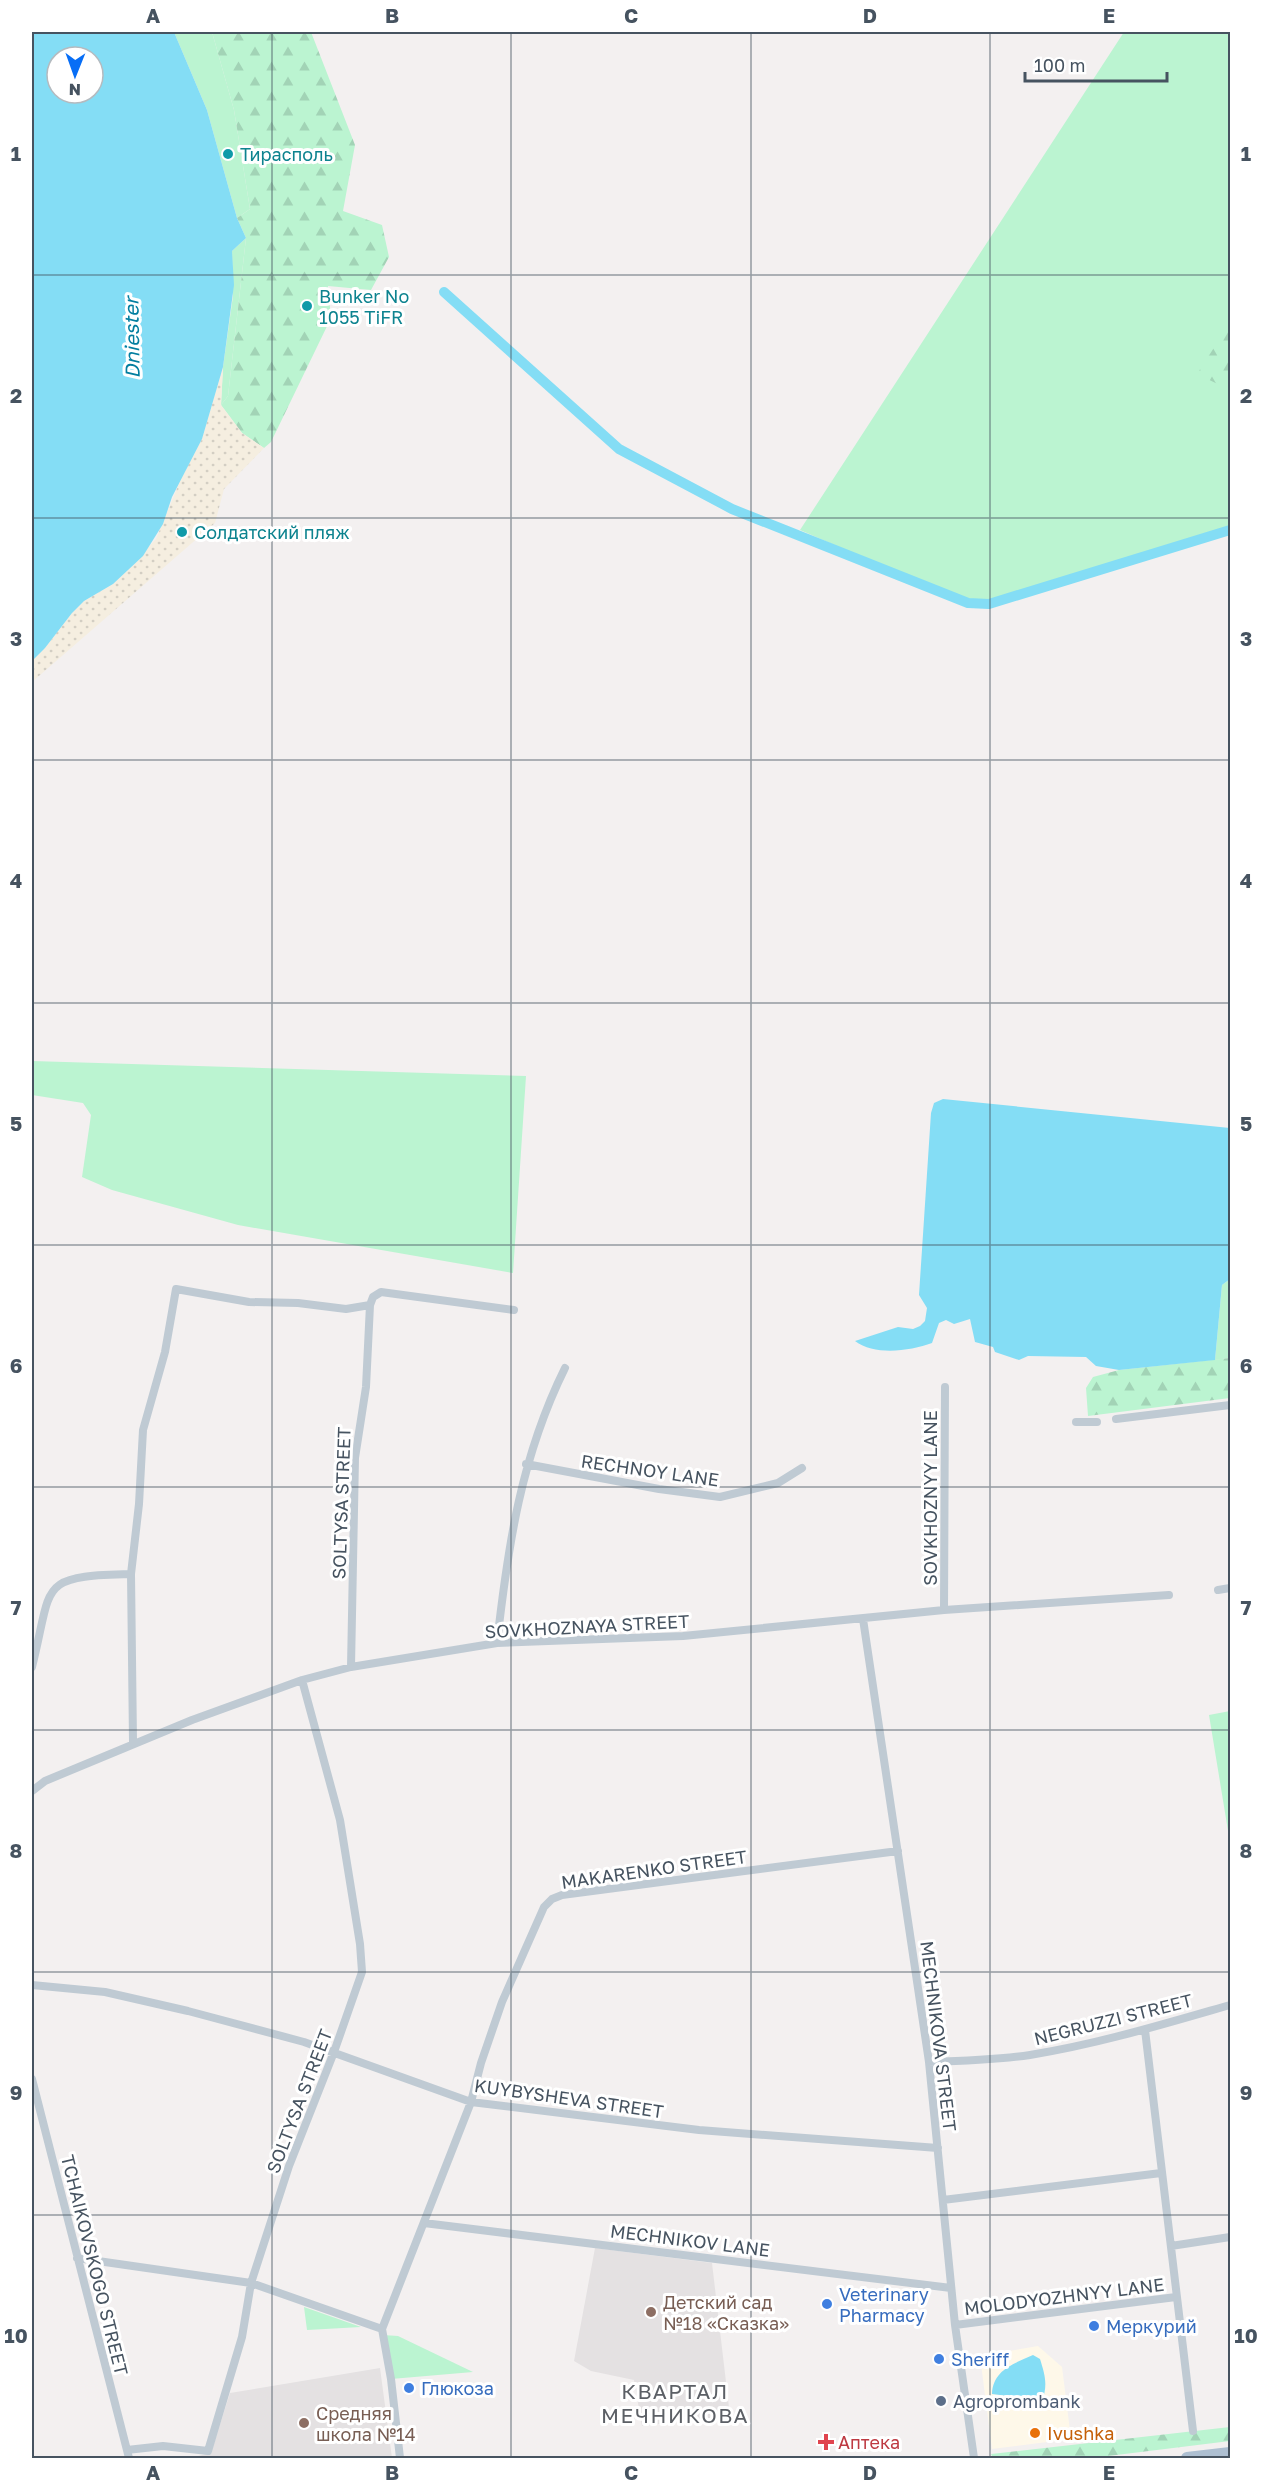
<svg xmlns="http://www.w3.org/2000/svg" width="1262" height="2490" viewBox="0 0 1262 2490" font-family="'Golos Text',sans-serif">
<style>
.commercial{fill:#fef8e9}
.education{fill:#e4e1e2}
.grass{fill:#bbf4d1}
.forest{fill:url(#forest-firs)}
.sand{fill:url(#sand-dots)}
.water{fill:#84ddf5;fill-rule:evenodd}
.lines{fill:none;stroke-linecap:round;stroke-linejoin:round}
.canal{stroke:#84ddf5;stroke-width:10}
.minor{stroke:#bfcad3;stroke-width:8}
.primary{stroke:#adbfd1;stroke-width:12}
.grid{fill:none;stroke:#465360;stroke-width:1.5;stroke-opacity:0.55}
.culture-dot{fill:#0f9aa8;stroke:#fff;stroke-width:2}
.shop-dot{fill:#3f7fe0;stroke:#fff;stroke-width:2}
.education-dot{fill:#8d6e63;stroke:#fff;stroke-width:2}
.service-dot{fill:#5c6f8a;stroke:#fff;stroke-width:2}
.food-dot{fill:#e8710a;stroke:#fff;stroke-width:2}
.health-dot{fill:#e0444e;stroke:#fff;stroke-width:2}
.labels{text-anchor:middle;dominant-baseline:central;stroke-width:6;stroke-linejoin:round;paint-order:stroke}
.culture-label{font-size:18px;fill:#0d838f;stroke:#fff;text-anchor:start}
.street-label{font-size:18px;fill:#465360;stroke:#fff}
.shop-label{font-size:18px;fill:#366cbe;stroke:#fff;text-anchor:start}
.education-label{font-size:18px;fill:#785e54;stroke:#fff;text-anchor:start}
.service-label{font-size:18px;fill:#4e5e75;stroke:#fff;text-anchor:start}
.food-label{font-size:18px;fill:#c56008;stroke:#fff;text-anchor:start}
.health-label{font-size:18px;fill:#be3a42;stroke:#fff;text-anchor:start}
.water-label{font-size:20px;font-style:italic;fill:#037ea0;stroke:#fff}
.quarter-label{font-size:21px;letter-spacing:1.5px;fill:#5c6066;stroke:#fff}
.neatline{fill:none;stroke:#465360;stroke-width:2}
.grid-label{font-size:20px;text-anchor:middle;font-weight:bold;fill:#465360}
</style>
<defs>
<pattern id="forest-firs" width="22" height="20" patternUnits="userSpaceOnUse" patternTransform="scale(1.5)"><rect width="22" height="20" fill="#bbf4d1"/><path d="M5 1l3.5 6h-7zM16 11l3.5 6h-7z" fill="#a2d3b6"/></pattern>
<pattern id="sand-dots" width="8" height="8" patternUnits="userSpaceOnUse" patternTransform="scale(1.5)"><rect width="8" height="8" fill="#f5eee0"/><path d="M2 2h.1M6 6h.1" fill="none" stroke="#d3cec3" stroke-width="1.8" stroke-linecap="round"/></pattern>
</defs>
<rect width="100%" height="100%" fill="#f3f0f0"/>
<!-- commercial -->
<path class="commercial" d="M 1038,2346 L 1062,2367 L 1071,2439 L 992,2449 L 980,2356 Z"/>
<!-- education -->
<path class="education" d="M 595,2248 L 712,2263 L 730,2416 L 642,2426 L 634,2380 L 591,2371 L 574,2361 Z
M 380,2368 L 392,2458 L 197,2458 L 198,2456 L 211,2453 L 230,2393 Z"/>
<!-- grass -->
<path class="grass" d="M 174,32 L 212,32 L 234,110 L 250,209 L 237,218 L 207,110 Z
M 1124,32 L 1230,32 L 1230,530 L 989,604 L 968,603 L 800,530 Z
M 246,238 L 228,396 L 221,405 L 223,367 L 233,296 L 232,251 Z
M 32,1061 L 526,1076 L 513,1273 L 238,1225 L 112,1190 L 82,1177 L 91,1115 L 83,1103 L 32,1095 Z
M 1230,1279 L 1230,1358 L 1215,1360 L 1222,1285 Z
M 1230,1711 L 1230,1843 L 1209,1715 Z
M 304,2307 L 361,2327 L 307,2330 Z
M 383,2335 L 398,2336 L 473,2372 L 391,2379 Z"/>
<!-- forest -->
<path class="forest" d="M 212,32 L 311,32 L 355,145 L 343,211 L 382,225 L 389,257 L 371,290 L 328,286 L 331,318 L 271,442 L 264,448 L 242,433 L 221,405 L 228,396 L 246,238 L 237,218 L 250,209 L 234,110 Z
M 1230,323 L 1230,390 L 1197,374 Z
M 1230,1358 L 1230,1398 L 1088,1416 L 1086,1388 L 1093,1377 L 1119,1370 Z
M 1230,2427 L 1230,2441 L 1092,2458 L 993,2458 L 991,2454 Z"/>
<!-- sand -->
<path class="sand" d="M 223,367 L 221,405 L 242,433 L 264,448 L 224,489 L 215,523 L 32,682 L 32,661 L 45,648 L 72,613 L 84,601 L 113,584 L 156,539 L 181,479 L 202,439 Z"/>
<!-- water -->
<path class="water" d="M 32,32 L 174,32 L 207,110 L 237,218 L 246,238 L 232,251 L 234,285 L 223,367 L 202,439 L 172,497 L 163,524 L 143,556 L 113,584 L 84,601 L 72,613 L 45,648 L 32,661 ZM 57,57 L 93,57 L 93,93 L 57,93 Z
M 943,1099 L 1230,1128 L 1230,1279 L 1222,1285 L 1215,1360 L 1119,1370 L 1096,1366 L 1086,1357 L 1028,1356 L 1019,1360 L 995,1352 L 993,1347 L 975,1342 L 970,1319 L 954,1324 L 946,1320 L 939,1323 L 932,1343 C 910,1351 875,1356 855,1341 L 898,1327 L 913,1329 L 920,1326 L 925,1321 L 927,1308 L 919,1295 L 931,1113 L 934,1103 Z
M 1033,2355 L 1040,2359 C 1045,2375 1048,2385 1042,2401 L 1036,2396 L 1023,2398 L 992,2394 C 993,2370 1013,2364 1033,2355 Z"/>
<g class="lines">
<!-- canal -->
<path class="canal" d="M 444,292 L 619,449 L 732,509 L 968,603 L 989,604 L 1230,530"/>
<!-- minor -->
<path class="minor" d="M 1116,1419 L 1230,1405
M 1076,1422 L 1097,1422
M 526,1464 L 659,1489 L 720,1497 L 778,1483 L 802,1468
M 1218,1590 L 1230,1588
M 944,1610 L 945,1387
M 863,1619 L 929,2062 L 955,2325 L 974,2458
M 497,1643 C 508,1545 521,1457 565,1368
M 32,1667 C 53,1584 36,1576 131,1574
M 351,1667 L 355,1458 L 366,1387 L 370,1305
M 133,1742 L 131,1574 L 139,1504 L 143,1430 L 165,1352 L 176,1289 L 249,1302 L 298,1303 L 346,1309 L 370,1305 L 373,1297 L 381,1292 L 514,1310
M 32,1791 L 45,1781 L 192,1720 L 302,1680 L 351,1667 L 497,1643 L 683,1636 L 944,1610 L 1169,1595
M 32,1985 L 105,1992 L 188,2011 L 304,2042 L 471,2102 L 699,2130 L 938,2148
M 1145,2030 L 1193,2431
M 929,2062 C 963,2061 996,2060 1030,2055 C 1098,2044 1164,2024 1230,2005
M 32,2079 L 129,2458
M 943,2200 L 1161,2173
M 424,2223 L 951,2288
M 1171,2246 L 1230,2237
M 77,2258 L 251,2283 L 382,2329
M 955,2325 L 1176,2297
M 382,2329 L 471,2102 L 481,2063 L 502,2002 L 544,1907 L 552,1899 L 562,1895 L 898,1851
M 382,2329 L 391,2379 L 400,2458
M 127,2450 L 163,2446 L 208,2451 L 242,2337 L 251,2283 L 289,2166 L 334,2052 L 362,1972 L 360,1944 L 340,1820 L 302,1680"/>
<!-- primary -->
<path class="primary" d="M 1187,2458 L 1230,2453"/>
</g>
<!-- grid -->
<path class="grid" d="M 272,32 L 272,2458M 511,32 L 511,2458M 751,32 L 751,2458M 990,32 L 990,2458M 32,275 L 1230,275M 32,518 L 1230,518M 32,760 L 1230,760M 32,1003 L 1230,1003M 32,1245 L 1230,1245M 32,1487 L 1230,1487M 32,1730 L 1230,1730M 32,1972 L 1230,1972M 32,2215 L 1230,2215"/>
<!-- markers -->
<g class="culture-dot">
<circle cx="228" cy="154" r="6"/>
<circle cx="307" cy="306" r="6"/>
<circle cx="182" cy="532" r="6"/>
</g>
<g class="shop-dot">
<circle cx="827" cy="2304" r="6"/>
<circle cx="1094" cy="2326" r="6"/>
<circle cx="939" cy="2359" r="6"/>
<circle cx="409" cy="2388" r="6"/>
</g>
<g class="education-dot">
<circle cx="651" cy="2312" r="6"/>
<circle cx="304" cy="2423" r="6"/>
</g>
<circle class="service-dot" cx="941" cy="2401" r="6"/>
<circle class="food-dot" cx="1035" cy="2433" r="6"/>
<path class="health-dot" d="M823 2433h6v6h6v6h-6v6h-6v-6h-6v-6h6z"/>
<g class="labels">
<!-- culture labels -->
<g class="culture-label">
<text x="240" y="154">Тирасполь</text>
<text x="319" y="296">Bunker No<tspan x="319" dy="21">1055 TiFR</tspan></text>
<text x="194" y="532">Солдатский пляж</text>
</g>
<!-- street labels -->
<g class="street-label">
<text transform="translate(650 1470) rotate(8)">RECHNOY LANE</text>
<text transform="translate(930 1498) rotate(-90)">SOVKHOZNYY LANE</text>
<text transform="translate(341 1503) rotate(-88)">SOLTYSA STREET</text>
<text transform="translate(587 1626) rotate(-3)">SOVKHOZNAYA STREET</text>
<text transform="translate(654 1869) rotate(-8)">MAKARENKO STREET</text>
<text transform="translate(1113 2019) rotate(-14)">NEGRUZZI STREET</text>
<text transform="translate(939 2036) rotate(83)">MECHNIKOVA STREET</text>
<text transform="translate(569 2098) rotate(8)">KUYBYSHEVA STREET</text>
<text transform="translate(299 2101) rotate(-69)">SOLTYSA STREET</text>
<text transform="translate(690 2240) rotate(7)">MECHNIKOV LANE</text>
<text transform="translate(95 2265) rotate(76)">TCHAIKOVSKOGO STREET</text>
<text transform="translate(1064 2296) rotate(-7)">MOLODYOZHNYY LANE</text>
</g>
<!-- shop labels -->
<g class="shop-label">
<text x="839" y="2294">Veterinary<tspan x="839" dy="21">Pharmacy</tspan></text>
<text x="1106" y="2326">Меркурий</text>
<text x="951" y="2359">Sheriff</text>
<text x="421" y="2388">Глюкоза</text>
</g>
<!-- education labels -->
<g class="education-label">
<text x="663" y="2302">Детский сад<tspan x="663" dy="21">№18 «Сказка»</tspan></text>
<text x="316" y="2413">Средняя<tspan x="316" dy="21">школа №14</tspan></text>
</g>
<!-- service labels -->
<g class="service-label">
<text x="953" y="2401">Agroprombank</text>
</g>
<!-- food labels -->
<g class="food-label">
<text x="1047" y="2433">Ivushka</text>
</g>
<!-- health labels -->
<g class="health-label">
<text x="838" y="2442">Аптека</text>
</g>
<!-- water labels -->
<g class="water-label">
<text transform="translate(131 338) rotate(-91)">Dniester</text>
</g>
<!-- quarter labels -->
<g class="quarter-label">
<text x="675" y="2391">КВАРТАЛ<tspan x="675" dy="24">МЕЧНИКОВА</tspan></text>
</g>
</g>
<!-- border -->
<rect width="1262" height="2490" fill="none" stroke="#ffffff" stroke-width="66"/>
<!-- north arrow -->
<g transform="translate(75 75) rotate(181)"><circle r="28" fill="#ffffff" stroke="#b5babf" stroke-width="1.5"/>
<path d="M0-4.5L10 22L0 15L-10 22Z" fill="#076ef6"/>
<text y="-9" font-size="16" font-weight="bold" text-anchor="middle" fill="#465360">N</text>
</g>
<!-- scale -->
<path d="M1025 72v9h142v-9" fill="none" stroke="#465360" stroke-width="3"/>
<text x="1034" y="72" font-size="18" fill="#465360" stroke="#ffffff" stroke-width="4.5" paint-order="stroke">100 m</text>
<rect x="33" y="33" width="1196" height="2424" class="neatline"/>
<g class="grid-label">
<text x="153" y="23">A</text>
<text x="392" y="23">B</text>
<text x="631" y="23">C</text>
<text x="870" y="23">D</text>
<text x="1109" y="23">E</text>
<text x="16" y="161">1</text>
<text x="1246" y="161">1</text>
<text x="16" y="403">2</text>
<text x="1246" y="403">2</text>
<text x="16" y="646">3</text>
<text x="1246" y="646">3</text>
<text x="16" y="888">4</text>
<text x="1246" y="888">4</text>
<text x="16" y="1131">5</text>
<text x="1246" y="1131">5</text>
<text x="16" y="1373">6</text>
<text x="1246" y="1373">6</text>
<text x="16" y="1615">7</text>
<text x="1246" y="1615">7</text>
<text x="16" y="1858">8</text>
<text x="1246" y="1858">8</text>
<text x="16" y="2100">9</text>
<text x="1246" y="2100">9</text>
<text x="16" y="2343">10</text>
<text x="1246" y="2343">10</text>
<text x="153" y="2480">A</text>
<text x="392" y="2480">B</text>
<text x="631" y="2480">C</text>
<text x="870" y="2480">D</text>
<text x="1109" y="2480">E</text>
</g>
</svg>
